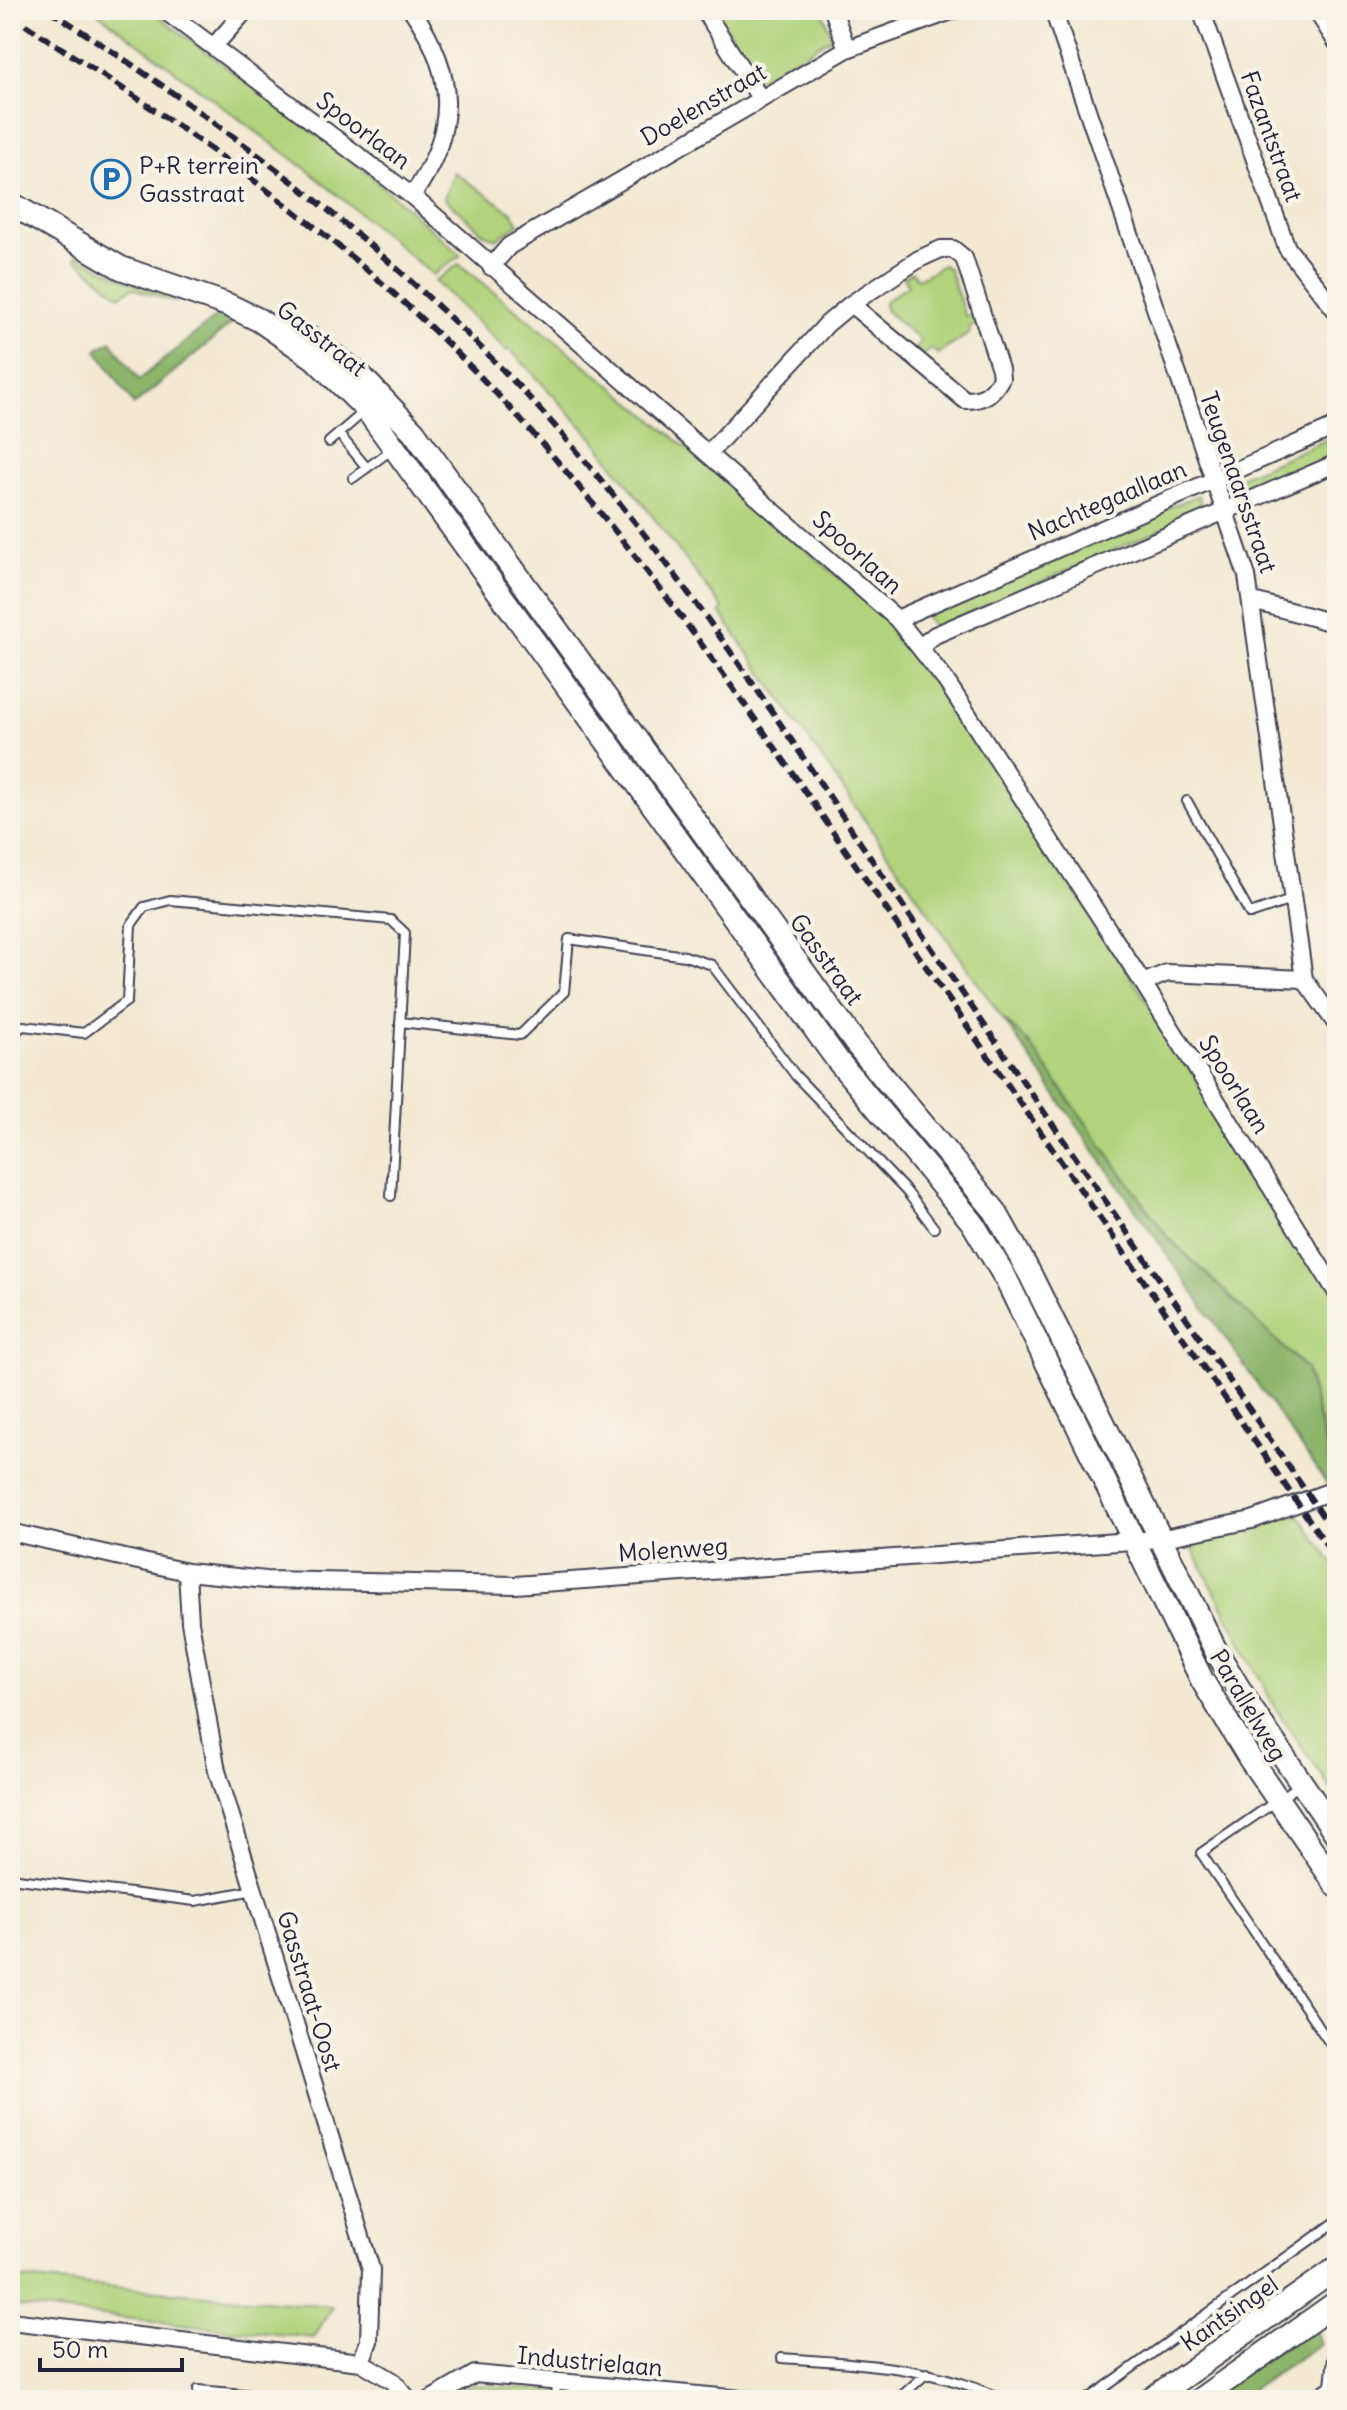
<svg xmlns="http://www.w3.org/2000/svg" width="1347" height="2410" viewBox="0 0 1347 2410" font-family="Delius,sans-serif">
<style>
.green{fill:#b0d37b;stroke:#697a5b;stroke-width:2}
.forest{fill:#8cb56b;stroke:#576c53;stroke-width:2}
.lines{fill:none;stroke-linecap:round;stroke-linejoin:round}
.service-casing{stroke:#414052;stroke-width:12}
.minor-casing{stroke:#414052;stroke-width:20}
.tertiary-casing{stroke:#414052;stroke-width:26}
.service{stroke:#fff;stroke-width:8}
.minor{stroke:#fff;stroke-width:16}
.tertiary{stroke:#fff;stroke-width:22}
.rail{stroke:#22223b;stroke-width:6;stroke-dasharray:12 6;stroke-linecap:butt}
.labels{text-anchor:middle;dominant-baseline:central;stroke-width:8;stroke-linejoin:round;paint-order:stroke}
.street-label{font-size:24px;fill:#22223b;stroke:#f7f3e8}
.poi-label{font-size:24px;fill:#22223b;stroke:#f7f3e8;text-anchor:start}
</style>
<rect width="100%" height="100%" fill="#f7f3e8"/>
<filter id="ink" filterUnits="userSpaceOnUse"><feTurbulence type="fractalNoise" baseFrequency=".0125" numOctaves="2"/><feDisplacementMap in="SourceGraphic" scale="16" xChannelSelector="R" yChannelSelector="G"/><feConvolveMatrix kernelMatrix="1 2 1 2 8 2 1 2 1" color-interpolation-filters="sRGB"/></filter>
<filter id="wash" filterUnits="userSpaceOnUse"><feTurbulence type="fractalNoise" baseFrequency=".006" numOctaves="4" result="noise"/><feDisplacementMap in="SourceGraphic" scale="32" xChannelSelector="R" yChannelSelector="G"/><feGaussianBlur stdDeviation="1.8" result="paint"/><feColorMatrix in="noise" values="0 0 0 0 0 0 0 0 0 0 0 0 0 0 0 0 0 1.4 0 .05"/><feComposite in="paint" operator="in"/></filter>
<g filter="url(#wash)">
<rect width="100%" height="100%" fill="#f3e9d3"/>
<!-- green -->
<path class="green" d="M 94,10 L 150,10 L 359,166 L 461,255 L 433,275 L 310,172 Z
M 715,10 L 822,10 L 832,37 L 759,81 Z
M 454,172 L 513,213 L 519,224 L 496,239 L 483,233 L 444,198 Z
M 77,256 L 138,285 L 178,297 L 176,302 L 132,288 L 120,296 L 75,259 Z
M 459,264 L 643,411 L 898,628 L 925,657 L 1337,1296 L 1337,1483 L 1306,1369 L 1168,1237 L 1027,1041 L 1003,1019 L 720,612 L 723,609 L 593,438 L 510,349 L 507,351 L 435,281 Z
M 943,265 L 949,269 L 965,316 L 975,314 L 978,324 L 969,327 L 970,333 L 938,354 L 931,349 L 923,356 L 915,348 L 921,341 L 885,310 L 884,302 L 908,285 L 904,277 L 912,272 L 918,279 Z
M 1337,435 L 1337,455 L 1237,498 L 1231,481 Z
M 1198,495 L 1205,511 L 934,628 L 923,613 Z
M 1299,1515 L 1337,1569 L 1337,1741 L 1327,1748 L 1337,1764 L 1337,1798 L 1274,1706 L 1189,1542 Z
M 10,2278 L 332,2306 L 314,2338 L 10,2306 Z
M 472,2385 L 684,2400 L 448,2400 L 457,2391 Z"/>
<!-- forest -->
<path class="forest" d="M 218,315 L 236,320 L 134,405 L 97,350 L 111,341 L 139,380 Z
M 1003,1019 L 1027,1041 L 1168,1237 L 1306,1369 L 1335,1484 L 1329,1487 Z
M 1314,2326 L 1320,2344 L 1235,2400 L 1199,2400 Z"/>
</g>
<g filter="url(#ink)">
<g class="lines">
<!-- service casing -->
<g class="service-casing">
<path id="service" d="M 339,434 L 367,468
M 329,442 L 366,410
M 353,478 L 394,448
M 1187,801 L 1250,914 L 1294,899
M 400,1022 L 520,1035 L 564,992 L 569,939 L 685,956 L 712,965 L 796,1076 L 907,1192 L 934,1228
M 10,1035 L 23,1026 L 84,1033 L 127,1001 L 131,925 L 144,907 L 170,900 L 391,920 L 405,933 L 391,1196
M 1301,1784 L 1201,1853 L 1337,2054
M 10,1878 L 195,1901 L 254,1890
M 782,2358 C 857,2363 934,2366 1004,2400
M 198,2390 L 314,2400
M 555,2400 L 556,2382
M 897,2400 L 927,2373
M 1087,2400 L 1337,2221
M 1308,2400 L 1330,2385 L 1337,2323"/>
</g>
<!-- minor casing -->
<g class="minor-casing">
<path id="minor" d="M 164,10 L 412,196 L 897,619 L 946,681 L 1143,983 L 1337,1293
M 704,10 L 760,98
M 833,10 L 847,49
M 1053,10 L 1247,576 L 1304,979 L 1337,1025
M 1201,10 L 1287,248 L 1337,312
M 1316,10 L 1337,43
M 214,46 L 246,10
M 412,196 C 458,131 457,75 412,10
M 941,249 L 953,249 L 964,258 L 1000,369 L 1001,378 C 992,394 984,400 965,400 L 851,304 L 919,259 Z
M 491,267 L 509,246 L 847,49 L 954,10
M 709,453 L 827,324 L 851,304
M 1253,601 L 1337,624
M 897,619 L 1337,426
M 921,646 L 935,635 L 1337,463
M 1143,983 L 1167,973 L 1304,979
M 10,1532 L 187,1572 L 266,1580 L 515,1585 L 1159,1539 L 1252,1520 L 1337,1489
M 187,1572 L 190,1622 L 217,1771 L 371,2269 L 369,2341 L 361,2362
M 10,2321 L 361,2362 L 393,2381 L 409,2400
M 430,2400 L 475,2374 L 752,2400"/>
</g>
<!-- tertiary casing -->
<g class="tertiary-casing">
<path id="tertiary" d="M 10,203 L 121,268 L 228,305 L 259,320 L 314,358 L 367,410 L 838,1061 L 972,1222 L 1005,1277 L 1202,1680 L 1250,1759 L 1337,1886
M 305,335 L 358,373 L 414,432 L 856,1044 L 995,1211 L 1030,1274 L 1215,1649 L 1250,1707 L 1337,1835
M 1150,2400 L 1337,2268
M 1199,2400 L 1337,2302"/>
</g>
<!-- service -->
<use href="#service" class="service"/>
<!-- minor -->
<use href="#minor" class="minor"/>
<!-- tertiary -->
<use href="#tertiary" class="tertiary"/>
<!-- rail -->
<path class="rail" d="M 49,10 C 212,115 366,229 501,368 C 657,528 776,719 901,903 C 1045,1115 1192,1325 1337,1537
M 10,15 C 167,116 322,219 455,351 C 622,517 751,713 884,906 C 1035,1124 1186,1342 1337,1560"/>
</g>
</g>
<!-- icons -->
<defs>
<g id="parking-ring" transform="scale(2)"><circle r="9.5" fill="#f7f3e8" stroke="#1f6fb2" stroke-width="1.5"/><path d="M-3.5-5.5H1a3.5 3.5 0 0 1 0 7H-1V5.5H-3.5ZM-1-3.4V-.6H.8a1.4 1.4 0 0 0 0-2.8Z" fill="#1f6fb2"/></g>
</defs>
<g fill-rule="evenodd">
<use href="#parking-ring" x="111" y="179"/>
</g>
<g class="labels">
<!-- street labels -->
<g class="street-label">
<text transform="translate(703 104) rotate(-30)">Doelenstraat</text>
<text transform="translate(364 130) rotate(37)">Spoorlaan</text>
<text transform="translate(1272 136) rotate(70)">Fazantstraat</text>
<text transform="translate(322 338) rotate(38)">Gasstraat</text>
<text transform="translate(1239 482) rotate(71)">Teugenaarsstraat</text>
<text transform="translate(1107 500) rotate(-23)">Nachtegaallaan</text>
<text transform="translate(858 552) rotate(42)">Spoorlaan</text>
<text transform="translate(827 959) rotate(54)">Gasstraat</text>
<text transform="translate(1235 1084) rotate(58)">Spoorlaan</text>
<text transform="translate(673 1549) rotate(-4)">Molenweg</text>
<text transform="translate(1249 1705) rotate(59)">Parallelweg</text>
<text transform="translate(310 1991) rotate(73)">Gasstraat-Oost</text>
<text transform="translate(1229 2313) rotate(-35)">Kantsingel</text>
<text transform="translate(590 2361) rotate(5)">Industrielaan</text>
</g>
<!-- poi labels -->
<g class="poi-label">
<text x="139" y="165">P+R terrein<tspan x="139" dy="28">Gasstraat</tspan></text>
</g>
</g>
<!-- margin -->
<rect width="1347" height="2410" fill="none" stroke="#f7f3e8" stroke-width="40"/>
<!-- scale -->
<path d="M40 2358v12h142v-12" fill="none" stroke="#22223b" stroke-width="4"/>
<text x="52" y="2358" font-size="24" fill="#22223b" stroke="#f7f3e8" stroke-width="6" paint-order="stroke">50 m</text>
</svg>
